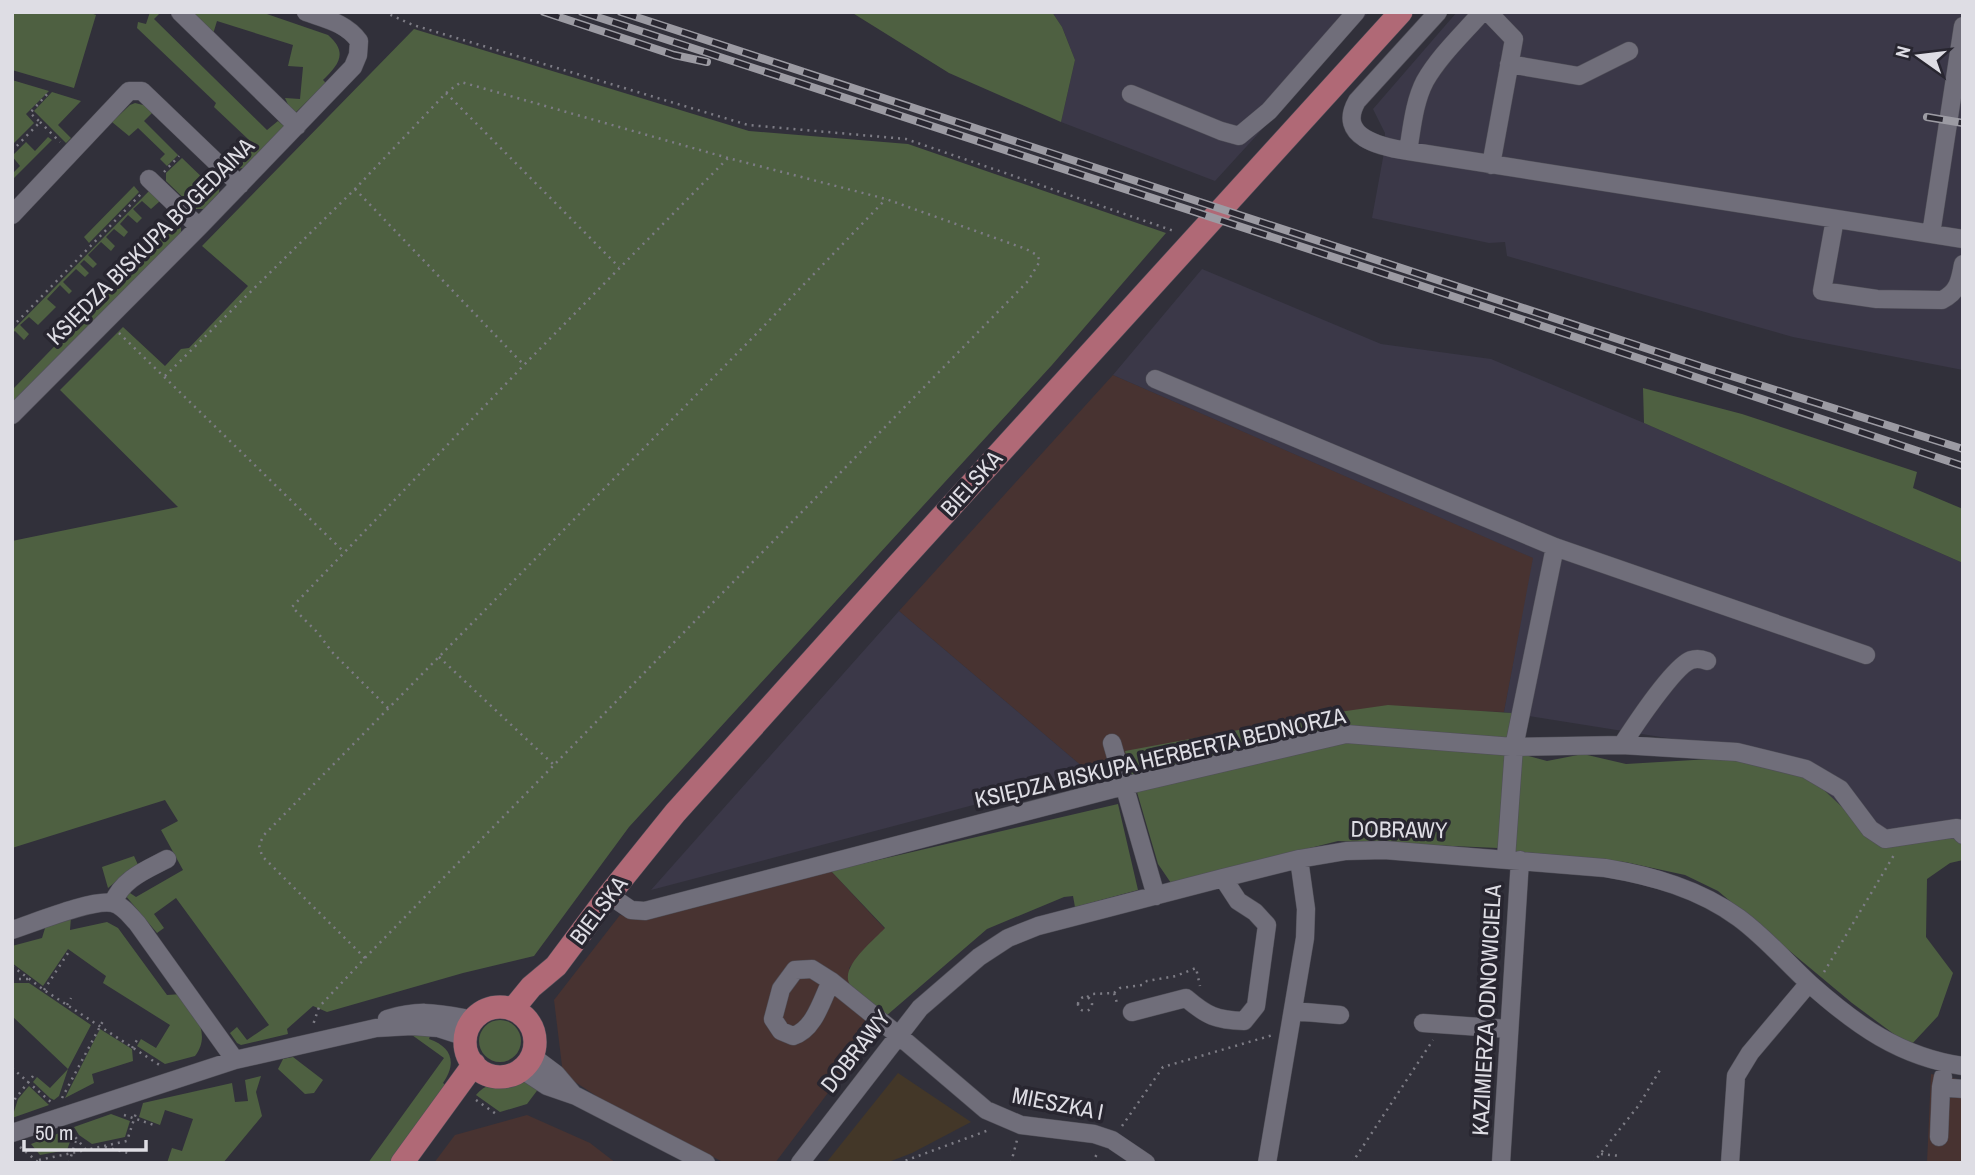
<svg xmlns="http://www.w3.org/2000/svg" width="1975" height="1175" viewBox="0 0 1975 1175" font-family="'Archivo Narrow',sans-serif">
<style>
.commercial{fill:#483331}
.built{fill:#3b3848}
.education{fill:#433728}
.green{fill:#4e6041}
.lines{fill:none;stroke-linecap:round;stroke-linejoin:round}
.minor-casing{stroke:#504f58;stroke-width:19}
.major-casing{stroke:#504f58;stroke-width:24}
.path{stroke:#7d7c85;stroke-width:2.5;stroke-dasharray:2 5;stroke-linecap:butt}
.minor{stroke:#706e7a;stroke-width:18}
.major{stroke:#b06976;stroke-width:23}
.rail-casing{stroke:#9c9ba3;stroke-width:8}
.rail{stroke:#282630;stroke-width:5;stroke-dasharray:16;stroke-linecap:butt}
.labels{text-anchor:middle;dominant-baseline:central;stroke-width:7;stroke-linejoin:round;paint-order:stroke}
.street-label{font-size:23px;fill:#dedde4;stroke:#282630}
</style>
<rect width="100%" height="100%" fill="#31303a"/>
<!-- commercial -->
<path class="commercial" d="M 1113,375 L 1534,558 L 1504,712 L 1385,709 L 1321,715 L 1091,774 L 899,611 Z
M 831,871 L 885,929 L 849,968 L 886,1016 L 775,1163 L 725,1163 L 610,1105 L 563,1074 L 554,1000 L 620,915 L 637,918 Z
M 1931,1074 L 1963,1080 L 1963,1163 L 1927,1163 Z
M 527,1115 L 590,1143 L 616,1163 L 434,1163 L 455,1135 Z"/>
<!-- built -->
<path class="built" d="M 1052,12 L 1369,12 L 1215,181 L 1061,122 L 1075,60 L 1062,27 Z
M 1457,12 L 1963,12 L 1963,370 L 1793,337 L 1507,256 L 1505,242 L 1489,243 L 1372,218 L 1385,147 L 1385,133 L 1373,109 Z
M 1202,269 L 1381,344 L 1491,359 L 1644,423 L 1963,563 L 1963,835 L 1910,842 L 1856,820 L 1810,777 L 1755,752 L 1504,712 L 1533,558 L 1113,375 Z
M 899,611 L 1091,774 L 651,890 Z"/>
<!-- education -->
<path class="education" d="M 898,1073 L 971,1122 L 912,1153 L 886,1163 L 826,1163 Z"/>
<!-- green -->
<path class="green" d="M 12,12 L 88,12 L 96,15 L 74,88 L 12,70 Z
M 150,12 L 161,12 L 154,19 L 267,130 L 278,121 L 285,127 L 244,168 L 235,169 L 226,163 L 249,140 L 214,107 L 216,103 L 137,28 L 138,22 L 146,24 Z
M 186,12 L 261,12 L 328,35 C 349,53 338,65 323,80 L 326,83 L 293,115 L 285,98 L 300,99 L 303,67 L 288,66 L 293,45 L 217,21 L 213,34 Z
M 851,12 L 1052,12 L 1062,27 L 1075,60 L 1061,122 L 949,73 Z
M 414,29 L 749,131 L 908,144 L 1166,233 L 1052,365 L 629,827 L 534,956 L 463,973 L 327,1012 L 313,1006 L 287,1029 L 288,1034 L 241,1045 L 237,1043 L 230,1033 L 237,1027 L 247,1040 L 269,1025 L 176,898 L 154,914 L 164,928 L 157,933 L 125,895 L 127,891 L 136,897 L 183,870 L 161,830 L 178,821 L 165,800 L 12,848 L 12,541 L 178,507 L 60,390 L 123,327 L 165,366 L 181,349 L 189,348 L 248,286 L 202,246 Z
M 12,80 L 49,91 L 26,114 L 34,123 L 12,145 Z
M 52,92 L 81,101 L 58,125 L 71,138 L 66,143 L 34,111 Z
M 135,103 L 147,106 L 153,112 L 144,121 L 178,155 L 167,166 L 160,159 L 165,154 L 138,128 L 129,136 L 112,122 L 130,105 Z
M 48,137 L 52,140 L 12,180 L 12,174 L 20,166 L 12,156 L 26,142 L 35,151 Z
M 182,158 L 207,182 L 217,175 L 220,182 L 219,193 L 204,209 L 195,209 L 166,181 L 166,173 Z
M 134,186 L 139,192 L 89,243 L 84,237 Z
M 149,191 L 160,201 L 151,209 L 142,201 L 133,209 L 142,218 L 137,223 L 128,215 L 120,224 L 128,232 L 124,237 L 114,229 L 106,237 L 115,246 L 111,251 L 101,242 L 88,255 L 97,264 L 93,268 L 84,260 L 80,264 L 89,273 L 85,277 L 76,269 L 63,282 L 72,291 L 69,294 L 60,285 L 47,299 L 56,307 L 38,325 L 29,317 L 20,325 L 29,334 L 24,340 L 15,331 L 12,333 L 12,331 Z
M 166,214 L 173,215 L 181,223 L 181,234 L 15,400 L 13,399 L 12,387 L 14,388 L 172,225 L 164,216 Z
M 1643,388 L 1742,414 L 1917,472 L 1913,488 L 1963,509 L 1963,563 L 1644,423 Z
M 1388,705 L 1512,713 L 1498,848 L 1338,841 L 1171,883 L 1158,864 L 1125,751 L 1325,714 Z
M 1518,753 L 1547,761 L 1583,754 L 1626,764 L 1727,758 L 1810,777 L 1856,820 L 1910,842 L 1963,835 L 1963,860 L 1950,863 L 1927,879 L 1926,937 L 1953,973 L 1938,1016 L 1910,1046 L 1852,1003 L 1718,891 L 1685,875 L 1625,862 L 1513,851 Z
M 1118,804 L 1138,890 L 1075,907 L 1073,896 L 1064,897 L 987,929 L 886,1016 C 875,1007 860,998 851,986 C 837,969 873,941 885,928 L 831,871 Z
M 134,856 L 139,867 L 129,871 L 108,888 L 102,867 Z
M 71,917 L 70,930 L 107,922 L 118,928 L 167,995 L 182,994 C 194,1013 212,1034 195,1056 L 165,1064 L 137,1046 L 141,1039 L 156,1048 L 170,1025 L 103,983 L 106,976 L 68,949 L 43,986 L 12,963 L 12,946 L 42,938 L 46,925 Z
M 12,983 L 29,983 L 91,1025 L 68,1069 L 59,1096 L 54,1100 L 50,1098 L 33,1082 L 37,1077 L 50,1088 L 68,1069 L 12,1016 Z
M479 1041a21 21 0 1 1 42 0a21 21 0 1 1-42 0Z
M 100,1029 L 132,1049 L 133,1061 L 92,1074 L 94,1083 L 65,1098 Z
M 405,1030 L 431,1033 L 429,1039 C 452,1047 457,1063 443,1083 L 449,1088 L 397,1163 L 368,1163 L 444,1058 Z
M 293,1057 L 323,1080 L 314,1093 L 305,1094 L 278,1069 L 283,1059 Z
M 261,1076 L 256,1092 L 262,1116 L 223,1163 L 167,1163 L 172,1148 L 182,1151 L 193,1119 L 165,1110 L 160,1125 L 139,1117 L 143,1103 L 232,1083 L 235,1102 L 248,1101 L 245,1080 Z
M 523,1081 L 539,1088 L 527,1104 L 500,1112 L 476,1095 C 487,1081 507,1081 523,1081 Z
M 29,1086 L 49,1105 L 12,1118 L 18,1099 Z
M 111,1114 L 130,1121 L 125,1137 L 92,1144 L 79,1135 L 74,1127 Z
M 62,1132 L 71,1139 L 67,1150 L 40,1155 L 31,1144 Z"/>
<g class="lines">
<!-- minor casing -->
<g class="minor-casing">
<path id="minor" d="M 180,12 L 297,126
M 1438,12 L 1357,101 C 1336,137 1381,147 1408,151 L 1963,239
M 1488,12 L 1514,39 L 1491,165
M 1509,64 L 1579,76 L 1629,51
M 1131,94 L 1221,131 L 1239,136 L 1269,111 L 1356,12
M 1408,151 C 1412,128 1414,102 1425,81 C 1440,55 1463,34 1482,12
M 149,179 L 199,227
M 12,215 L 129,91 L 142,91 L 240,185
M 1835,219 L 1822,291 L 1877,299 L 1942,300 C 1958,292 1960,281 1963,264
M 1931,234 L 1963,26
M 1155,379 L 1555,547 L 1866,655
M 12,415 L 199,227 L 353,67 L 358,55 L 359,41 C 346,23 326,19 306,12
M 1112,743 L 1156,896
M 1622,745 C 1633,728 1674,666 1691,660 C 1697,658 1702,659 1707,661
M 1506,859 L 1514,747 L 1555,547
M 609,895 L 631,910 L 645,911 L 1124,786 L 1346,734 L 1514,747 L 1622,745 L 1737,752 L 1806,769 L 1840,789 L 1870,829 L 1885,839 L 1957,828 L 1963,835
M 113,903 C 122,879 146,870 167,859
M 12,930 C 34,923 92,899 112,903 C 123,905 130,916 137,923 L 235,1060
M 831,981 C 822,1000 814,1030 793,1036 L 781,1031 L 773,1019 L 781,989 L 795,970 L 812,969 L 831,981 L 898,1035 L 986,1110 L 1021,1125 L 1094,1134 L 1112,1140 L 1146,1163
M 1293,1011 L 1340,1015
M 1132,1012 L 1186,998 C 1207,1016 1216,1020 1244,1021 L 1256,1006 L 1267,925 L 1255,912 L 1238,901 L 1223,878
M 387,1019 C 417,1010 433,1012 464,1018
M 1423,1023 L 1509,1029
M 532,1056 L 556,1074 L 573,1094
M 521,1069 L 547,1086 L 576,1096 L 706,1163
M 1943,1077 L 1941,1087 L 1963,1089
M 12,1133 L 235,1060 L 376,1028 L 412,1026 L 438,1028 L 466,1037
M 1939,1137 L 1941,1087
M 800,1163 L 920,1008 L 979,957 L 1008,938 L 1038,926 L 1223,878 L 1299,859 L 1346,851 L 1384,850 L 1605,868 C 1653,876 1699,889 1739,918 C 1766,938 1786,962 1810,984 C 1856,1025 1900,1057 1963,1066
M 1267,1163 L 1305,938 L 1306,909 L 1299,859
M 1501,1163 L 1520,860
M 1730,1163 L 1736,1076 L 1750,1053 L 1809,983"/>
</g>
<!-- major casing -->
<g class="major-casing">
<path id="major" d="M465 1042a35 35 0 1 1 70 0a35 35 0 1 1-70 0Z
M 513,1009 L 531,987 L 556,966 L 609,895 L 675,813 L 896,567 L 1401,12
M 402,1163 L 474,1064"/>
</g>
<!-- path -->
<path class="path" d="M 384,12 L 413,25 L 748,125 L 906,139 L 1174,231
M 446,93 L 619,267
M 40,122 L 60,142
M 12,151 L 40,122 L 30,113 L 50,91
M 164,172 L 179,156
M 355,189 L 524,365
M 12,327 L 142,193
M 119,333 L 342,550
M 165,376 L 355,189 L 446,93 L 461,82 L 728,158 L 886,199 L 1026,249 L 1037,255 L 1040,261 L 1028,281 L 365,958 L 319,1007 L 313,1025
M 439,657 L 554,765
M 388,708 L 332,652 L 318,633 L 292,607 L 524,365 L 728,158
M 365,958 L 262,856 L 259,845 L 264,835 L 760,330 L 886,199
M 12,966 L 44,990 L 161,1066
M 1824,972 L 1894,855
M 12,979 L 29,979
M 44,990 L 68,953
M 1114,993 L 1120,988 L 1142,985 L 1147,981 L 1176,976 L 1196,968 L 1200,986
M1078 1004a7 7 0 1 1 14 0a7 7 0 1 1-14 0Z
M 1087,997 L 1092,994 L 1114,993 L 1117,1003
M 67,1005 L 71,998
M 132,1048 L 137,1040
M 12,1068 L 52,1103
M 62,1098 L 104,1019
M 476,1100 L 499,1116
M 12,1106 L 15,1099 L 33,1076
M 124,1115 L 154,1125
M 1122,1126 L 1163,1067 L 1273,1035
M 71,1132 L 86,1150 L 127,1141 L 137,1110
M 20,1147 L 39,1163
M 105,1147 L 132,1154
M 1601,1154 L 1621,1156
M 39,1160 L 86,1150
M 69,1163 L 76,1140
M 899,1163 L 989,1130
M 1011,1163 L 1017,1140
M 1092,1163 L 1097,1154
M 1352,1163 L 1433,1040
M 1593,1163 L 1639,1105 L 1660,1070"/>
<!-- minor -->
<use href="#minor" class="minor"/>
<!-- major -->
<use href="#major" class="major"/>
<!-- rail casing -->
<g class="rail-casing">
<path id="rail" d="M 544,12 L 674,55 L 707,62
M 582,12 L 1413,283 L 1963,466
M 621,12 L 1706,368 L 1963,449
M 1927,117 L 1963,123"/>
</g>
<!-- rail -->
<use href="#rail" class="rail"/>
</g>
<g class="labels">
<!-- street labels -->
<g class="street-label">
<text transform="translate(150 241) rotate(-45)">KSIĘDZA BISKUPA BOGEDAINA</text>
<text transform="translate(971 483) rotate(-48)">BIELSKA</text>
<text transform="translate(1160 757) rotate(-13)">KSIĘDZA BISKUPA HERBERTA BEDNORZA</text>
<text transform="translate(1399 829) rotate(1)">DOBRAWY</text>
<text transform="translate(598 910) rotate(-53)">BIELSKA</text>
<text transform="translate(1486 1010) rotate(-87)">KAZIMIERZA ODNOWICIELA</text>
<text transform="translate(855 1051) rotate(-52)">DOBRAWY</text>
<text transform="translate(1058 1103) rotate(11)">MIESZKA I</text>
</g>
</g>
<!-- border -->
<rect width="1975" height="1175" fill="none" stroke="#dedde4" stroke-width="28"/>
<!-- north arrow -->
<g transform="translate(1919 56) rotate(284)" stroke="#282630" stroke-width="5" paint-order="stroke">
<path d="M0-5L12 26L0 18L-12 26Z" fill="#dedde4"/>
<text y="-10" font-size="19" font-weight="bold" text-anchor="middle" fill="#dedde4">N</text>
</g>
<!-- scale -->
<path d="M24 1140v10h122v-10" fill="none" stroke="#dedde4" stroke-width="3.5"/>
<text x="35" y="1140" font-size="21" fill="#dedde4" stroke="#282630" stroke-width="5" paint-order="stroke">50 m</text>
</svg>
